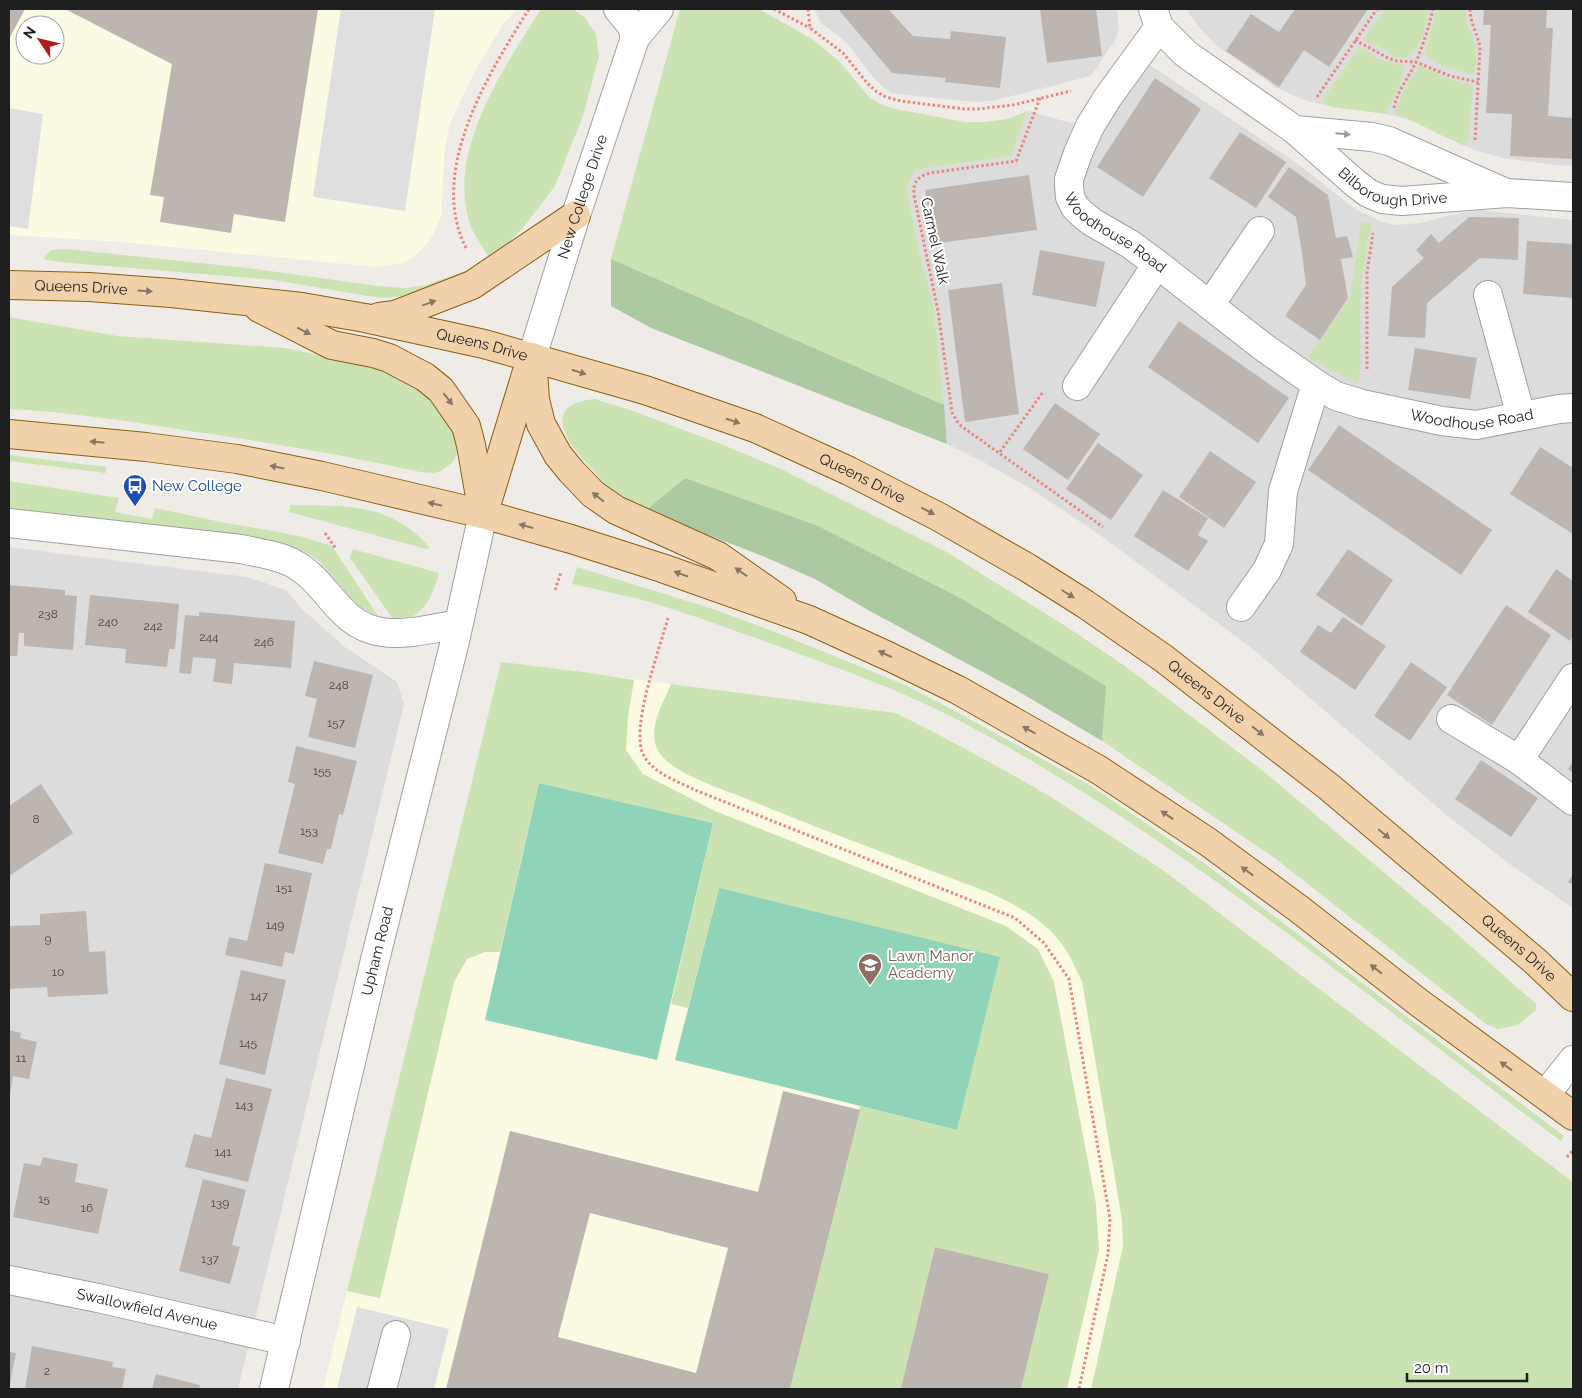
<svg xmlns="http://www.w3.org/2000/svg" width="1582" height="1398" viewBox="0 0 1582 1398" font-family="Raleway,sans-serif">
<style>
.residential{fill:#dddcdc}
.education{fill:#fbfbe3;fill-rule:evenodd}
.grass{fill:#cbe2b3}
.forest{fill:#adc9a1}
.pitch{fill:#8fd4b8}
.parking{fill:#dfdfdf}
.building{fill:#bcb5b0;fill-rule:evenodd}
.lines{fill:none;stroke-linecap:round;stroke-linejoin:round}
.minor-casing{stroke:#a0a0a0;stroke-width:30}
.major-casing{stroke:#885f13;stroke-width:30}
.path{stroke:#e9877e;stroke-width:3;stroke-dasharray:2.5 2.5;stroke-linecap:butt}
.minor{stroke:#fff;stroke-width:28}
.major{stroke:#f0d1aa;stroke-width:28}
.oneway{fill:#9a9a9a}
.oneway2{fill:#887864}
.labels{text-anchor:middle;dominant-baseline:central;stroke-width:4;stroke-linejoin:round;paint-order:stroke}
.number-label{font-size:12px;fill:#464443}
.street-label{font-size:15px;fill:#1f1f1f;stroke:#fff}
.transit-label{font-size:15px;fill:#164399;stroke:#fff;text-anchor:start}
.education-label{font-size:15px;fill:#785e54;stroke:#fff;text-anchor:start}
</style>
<rect width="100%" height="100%" fill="#efece7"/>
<!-- residential -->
<path class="residential" d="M 814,9 L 1117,9 L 1119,30 L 1115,40 L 1091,76 L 996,100 L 978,102 L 952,100 L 892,93 L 883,87 L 873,77 L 846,42 L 821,23 Z
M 1186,9 L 1573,9 L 1573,166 L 1554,165 L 1503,158 L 1481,152 L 1462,145 L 1406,118 L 1369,111 L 1338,108 L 1304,100 L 1275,87 L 1216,45 L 1198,26 Z
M 1147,63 L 1298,164 L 1355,209 L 1382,222 L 1395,225 L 1420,223 L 1451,215 L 1480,210 L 1573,220 L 1573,908 L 1508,863 L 1449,817 L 1254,650 L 1100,535 L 1028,487 L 985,463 L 947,444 L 934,308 L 918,246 L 907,187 L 915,170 L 1012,156 L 1027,111 L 1101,131 Z
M 9,547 L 247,577 L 286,590 L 302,609 L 345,647 L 397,682 L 404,704 L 238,1389 L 9,1389 Z"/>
<!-- education -->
<path class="education" d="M 9,9 L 516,9 L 504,23 L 476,69 L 450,123 L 445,148 L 441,217 L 436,228 L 430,240 L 416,255 L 404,263 L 375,267 L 121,242 L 9,235 ZM 25,25 L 55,25 L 55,55 L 25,55 Z
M 501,662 L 896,713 L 945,738 L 1006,771 L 1051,797 L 1163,870 L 1573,1182 L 1573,1389 L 323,1389 Z"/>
<!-- grass -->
<path class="grass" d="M 541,9 L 573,9 L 585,18 L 596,34 L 599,56 L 583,116 L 555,186 L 523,228 L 503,248 L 489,258 C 483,247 474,236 470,224 C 446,151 504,68 541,9 Z
M 680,9 L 759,9 L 812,39 L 839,61 L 869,97 L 882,105 L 896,109 L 965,122 L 984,122 L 1008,119 L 1027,111 L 1012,156 L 915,170 L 907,187 L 918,246 L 934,308 L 944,405 L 611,259 Z
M 1388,9 L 1429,9 C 1426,25 1422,48 1407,57 L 1395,57 L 1377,45 L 1363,40 L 1376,20 Z
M 1436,9 L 1466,9 C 1465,23 1469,27 1473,39 C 1477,49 1477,66 1473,75 L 1443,66 L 1425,56 L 1425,51 L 1431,32 Z
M 1359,46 L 1375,57 L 1403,66 L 1404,68 L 1401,81 L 1386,114 L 1332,107 L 1324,102 L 1323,100 Z
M 1422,65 L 1449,79 L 1473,86 L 1468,140 L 1464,145 L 1441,135 L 1415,122 L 1394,115 L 1403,91 L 1419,67 Z
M 1361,222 L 1371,224 C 1367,246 1362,269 1361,292 C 1359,323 1362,354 1359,385 L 1307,358 L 1350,298 Z
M 66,249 L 248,268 L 377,286 L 406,288 L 426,285 L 465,271 L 467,274 L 408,295 L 388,298 L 367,296 L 275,280 L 59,262 L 43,259 L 51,250 Z
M 9,317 L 117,336 L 285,348 L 353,362 L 393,373 L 413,382 L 432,398 L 455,431 L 457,454 L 453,462 L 441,471 L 433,473 L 420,472 C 344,455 267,442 189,431 C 129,421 70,412 9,409 Z
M 595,399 L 633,411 L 721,444 L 781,469 L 945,551 L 1064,625 L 1125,666 L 1263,771 L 1448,926 L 1536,1004 L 1536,1010 L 1518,1025 L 1498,1029 L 1486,1024 L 1276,859 L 1102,741 L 1105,686 L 957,596 L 816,525 L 685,478 L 645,511 C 636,506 623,501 615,494 C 606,486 599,477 591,468 C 567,443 539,404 595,399 Z
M 9,455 L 106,467 L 106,473 L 9,461 Z
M 9,481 L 119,498 L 115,512 L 152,519 L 155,508 L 221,522 L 300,536 L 332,546 L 378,616 C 340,602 334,561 298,549 C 272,541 243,538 216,534 C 147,523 78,515 9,510 Z
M 290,505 C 346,506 390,502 430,548 L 426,549 L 289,512 Z
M 353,549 L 439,573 C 435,589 425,616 405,619 C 402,620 397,619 393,619 L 350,558 Z
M 577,567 L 710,608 L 773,631 L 905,685 L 966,717 L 1091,786 L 1204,863 L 1564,1136 L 1561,1141 C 1365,996 1178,836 962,722 C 905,692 846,671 786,649 C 741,633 696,616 650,602 C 624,595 598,590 572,584 Z
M 501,662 L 591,673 L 634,680 L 628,717 L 626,750 L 643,774 L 715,811 L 1006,926 L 1038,949 L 1054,982 L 1096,1204 L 1099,1250 L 1067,1389 L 1021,1389 L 1049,1274 L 935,1247 L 901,1389 L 790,1389 L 860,1106 L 957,1130 L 719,888 L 688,1008 L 671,1004 L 713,823 L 539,783 L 500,952 L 485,952 L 467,959 L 454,982 L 380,1298 L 347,1291 Z
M 671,684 L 896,713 L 945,738 L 1006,771 L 1051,797 L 1163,870 L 1573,1182 L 1573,1389 L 1091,1389 L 1123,1246 L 1122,1220 L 1082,981 C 1076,970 1071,957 1064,947 C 1046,920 1018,906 990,893 C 907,861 823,831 742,797 C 719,788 676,774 661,755 C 644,733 662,706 671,684 Z"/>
<!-- forest -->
<path class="forest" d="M 611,259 L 944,405 L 947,444 L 651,328 L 611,306 Z
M 685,478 L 816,525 L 957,596 L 1106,686 L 1102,741 L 1016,690 L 868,610 L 815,579 L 760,555 L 645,511 Z"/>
<!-- pitch -->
<path class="pitch" d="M 539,783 L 713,823 L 657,1060 L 485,1020 Z
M 719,888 L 1000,957 L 957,1130 L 675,1060 Z"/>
<!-- parking -->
<path class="parking" d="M 341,9 L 435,9 L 405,211 L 313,197 Z
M 9,108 L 43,114 L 28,229 L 9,226 Z
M 357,1307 L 449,1329 L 434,1389 L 337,1389 Z"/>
<!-- building -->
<path class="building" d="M 9,9 L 25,9 L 9,39 Z
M 65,9 L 318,9 L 285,222 L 234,214 L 231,233 L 160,222 L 164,197 L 150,195 L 172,64 Z
M 838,9 L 888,9 L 913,36 L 950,39 L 951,31 L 1006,37 L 1000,88 L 945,82 L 946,78 L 892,73 Z
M 1040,9 L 1096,9 L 1102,56 L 1047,63 Z
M 1295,9 L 1368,9 L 1329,67 L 1304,50 L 1279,87 L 1226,51 L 1251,14 L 1279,32 Z
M 1484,9 L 1547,9 L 1546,28 L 1553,28 L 1548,116 L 1573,118 L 1573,159 L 1510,156 L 1512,114 L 1486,113 L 1491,25 L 1483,25 Z
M 1155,78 L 1201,109 L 1143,197 L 1097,167 Z
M 1240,132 L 1286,162 L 1256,208 L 1209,178 Z
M 1289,167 L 1328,195 L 1336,238 L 1347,236 L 1353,257 L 1341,259 L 1348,298 L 1320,340 L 1285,316 L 1306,285 L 1302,253 L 1296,217 L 1268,197 Z
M 1029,175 L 1037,230 L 932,244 L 925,190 Z
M 1469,217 L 1519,218 L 1518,260 L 1480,258 L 1427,303 L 1425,338 L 1388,336 L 1392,287 L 1424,258 L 1416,250 L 1431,234 L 1439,243 Z
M 1527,241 L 1573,244 L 1573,298 L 1523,294 Z
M 1040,250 L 1105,262 L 1096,307 L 1032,295 Z
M 1002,283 L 1019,414 L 965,422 L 948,290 Z
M 1179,321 L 1289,398 L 1258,443 L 1148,367 Z
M 1415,348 L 1477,358 L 1470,399 L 1408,390 Z
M 1055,403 L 1100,434 L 1068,480 L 1023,449 Z
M 1339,425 L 1492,530 L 1461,575 L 1308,470 Z
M 1098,443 L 1143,475 L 1111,520 L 1066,489 Z
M 1540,447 L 1573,468 L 1573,534 L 1510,494 Z
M 1210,451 L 1256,482 L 1224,528 L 1179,497 Z
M 1163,490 L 1208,518 L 1198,535 L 1208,541 L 1188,571 L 1134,536 Z
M 1348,549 L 1393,580 L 1362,626 L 1316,595 Z
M 1556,569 L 1573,581 L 1573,636 L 1570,641 L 1528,612 Z
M 9,585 L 65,590 L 65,595 L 77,596 L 73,650 L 24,646 L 24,633 L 19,633 L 17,656 L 9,656 Z
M 90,595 L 179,604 L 175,649 L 169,649 L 167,667 L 125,663 L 126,649 L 85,645 Z
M 1506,605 L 1551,635 L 1492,725 L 1447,695 Z
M 199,612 L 295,621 L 291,668 L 234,663 L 232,684 L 213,682 L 216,659 L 193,657 L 191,674 L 179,673 L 185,615 L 199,616 Z
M 1343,617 L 1386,646 L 1355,690 L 1300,652 L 1318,625 L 1331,633 Z
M 314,661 L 373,675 L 355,748 L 308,737 L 317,699 L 305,696 Z
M 1411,662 L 1447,687 L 1410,741 L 1374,716 Z
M 296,746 L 357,761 L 343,815 L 339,814 L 331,849 L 327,849 L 323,864 L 278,853 L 295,784 L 288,782 Z
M 1481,760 L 1538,798 L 1511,837 L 1455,799 Z
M 1573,761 L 1573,773 L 1568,769 Z
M 41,784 L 73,833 L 9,876 L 9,806 Z
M 265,863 L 312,873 L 294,954 L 285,952 L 282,967 L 225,955 L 229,937 L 247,941 Z
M 1573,874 L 1573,885 L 1568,882 Z
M 86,911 L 89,952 L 105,951 L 108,994 L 48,997 L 47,987 L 9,989 L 9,926 L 40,925 L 40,914 Z
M 241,970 L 286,980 L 265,1075 L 219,1064 Z
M 9,1030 L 21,1033 L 20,1038 L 37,1042 L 29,1079 L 13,1076 L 10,1094 Z
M 226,1078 L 272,1089 L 248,1182 L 185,1167 L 194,1134 L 211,1138 Z
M 783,1091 L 860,1110 L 790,1389 L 446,1389 L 510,1131 L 758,1192 ZM 590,1213 L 728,1248 L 696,1373 L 558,1337 Z
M 43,1157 L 78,1164 L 75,1182 L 108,1189 L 98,1234 L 13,1217 L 24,1163 L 40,1166 Z
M 203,1179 L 246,1190 L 232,1245 L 240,1247 L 230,1284 L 179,1271 Z
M 935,1247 L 1049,1274 L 1021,1389 L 901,1388 Z
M 32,1346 L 113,1362 L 112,1367 L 126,1369 L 122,1389 L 25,1389 Z
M 9,1352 L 16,1353 L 10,1384 L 9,1384 Z
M 156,1374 L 200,1385 L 199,1389 L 152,1389 Z"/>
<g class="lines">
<!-- minor casing -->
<g class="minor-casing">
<g id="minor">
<path d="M 618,9 L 632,26 L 635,38"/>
<path id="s1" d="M 1153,9 L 1159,27 L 1186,54 L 1295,130 L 1355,183 L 1368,193 L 1382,199 L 1402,201 L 1507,193 L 1573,197"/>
<path id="s2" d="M 1159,27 L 1108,97 L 1090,126 L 1078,153 L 1069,179 L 1069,185 L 1070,197 L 1075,207 L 1082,214 L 1092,222 L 1130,244 L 1157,264 L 1262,346 L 1316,384 L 1336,396 L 1362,404 L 1442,421 L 1476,425 L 1559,409 L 1573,408"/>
<path d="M 1295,130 L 1372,137 L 1389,141 L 1506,193"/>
<path d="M 1488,295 L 1521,416"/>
<path d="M 1210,305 L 1260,231"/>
<path id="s3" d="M 532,357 L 576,215 L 635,38 L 659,9"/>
<path d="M 1077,386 L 1157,264"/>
<path d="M 9,523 L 241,549 C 258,553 280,555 296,565 C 329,584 339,626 382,632 C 404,636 435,628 458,624"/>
<path d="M 1241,607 L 1267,570 L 1279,544 L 1283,491 L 1316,384"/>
<path d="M 1451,719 L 1519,760 L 1573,801"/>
<path d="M 1519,760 L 1573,678"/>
<path d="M 1545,1095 L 1573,1060"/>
<path id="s4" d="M 9,1280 L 98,1298 L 286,1341"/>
<path id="s5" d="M 274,1389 L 374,964 L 455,641 L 483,514"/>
<path d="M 382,1389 L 396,1335"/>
</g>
</g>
<!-- major casing -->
<g class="major-casing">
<g id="major">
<path id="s6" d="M 9,285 L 89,287 L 171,293 L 302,307 L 365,318 L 484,344 L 645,390 L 755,428 L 849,471 L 939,517 L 1028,568 L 1085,604 L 1163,658 L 1329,787 L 1535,961 L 1573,997"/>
<path d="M 259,308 L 332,345 L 373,353 L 389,358 L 425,377 L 441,390 L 466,426 L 471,445 L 483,514"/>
<path d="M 379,317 L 395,315 L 472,285 L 576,215"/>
<path d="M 532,357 L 535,400 L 541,424 L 558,455 L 571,471 L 593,494 L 616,510 L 718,556 L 782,601"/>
<path d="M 9,434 L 146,447 L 237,459 L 322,476 L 483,514 L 571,539 L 662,568 L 809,620 L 890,657 L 958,690 L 1099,770 L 1208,842 L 1299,909 L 1418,1002 L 1573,1116"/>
<path d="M 485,509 L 528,368"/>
</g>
</g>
<!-- path -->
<path class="path" d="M 774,9 L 810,28
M 808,9 L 810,28 L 843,53 L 867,83 L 877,92 L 886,97 L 901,101 L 965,109 L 977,109 L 1013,105 L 1071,91
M 1470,9 C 1470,23 1478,34 1480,48 L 1475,141
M 1355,40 L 1388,58 L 1397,61 L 1416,62 L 1450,76 L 1478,82
M 1317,97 L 1377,9
M 1040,98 L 1016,161 L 930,173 C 917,177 913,182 914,195 L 938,311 L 952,412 L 956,420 L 961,426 L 1103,527
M 1394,108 C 1397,91 1409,77 1416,62 C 1423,45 1429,27 1433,9
M 466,248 C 427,171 489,73 529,9
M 1367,369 L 1367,273 L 1373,233
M 1000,452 L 1043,392
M 325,533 L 336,549
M 555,590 L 561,572
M 668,618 C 660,648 629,730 644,756 C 653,773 679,782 695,790 L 1015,918 L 1044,943 L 1069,979 L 1110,1219 L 1108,1254 L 1079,1389
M 1567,1157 L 1573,1150"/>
<!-- minor -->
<use href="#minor" class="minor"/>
<!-- major -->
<use href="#major" class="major"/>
</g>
<!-- one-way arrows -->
<defs><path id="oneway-solid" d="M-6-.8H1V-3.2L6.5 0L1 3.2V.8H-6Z" transform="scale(1.25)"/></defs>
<use class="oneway" href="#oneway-solid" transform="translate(1343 134) rotate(5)"/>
<g class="oneway2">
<use href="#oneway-solid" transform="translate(145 291) rotate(4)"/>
<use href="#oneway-solid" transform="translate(429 303) rotate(-20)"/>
<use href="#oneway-solid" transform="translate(304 331) rotate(27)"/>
<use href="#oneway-solid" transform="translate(579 372) rotate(17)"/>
<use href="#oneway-solid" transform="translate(448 399) rotate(52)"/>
<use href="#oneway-solid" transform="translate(733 421) rotate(19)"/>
<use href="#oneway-solid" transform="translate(97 442) rotate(-174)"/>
<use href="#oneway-solid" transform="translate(277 467) rotate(-169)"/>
<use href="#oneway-solid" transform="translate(598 497) rotate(-142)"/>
<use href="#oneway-solid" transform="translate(435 504) rotate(-167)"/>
<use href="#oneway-solid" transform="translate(928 511) rotate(27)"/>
<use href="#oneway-solid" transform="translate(526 526) rotate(-165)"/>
<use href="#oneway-solid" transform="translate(741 572) rotate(-145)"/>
<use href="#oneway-solid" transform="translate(681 574) rotate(-161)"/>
<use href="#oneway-solid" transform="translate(1068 594) rotate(32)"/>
<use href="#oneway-solid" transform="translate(885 654) rotate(-155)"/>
<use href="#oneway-solid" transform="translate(1029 730) rotate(-151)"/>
<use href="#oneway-solid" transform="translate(1258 731) rotate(38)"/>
<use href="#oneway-solid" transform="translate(1167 815) rotate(-146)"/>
<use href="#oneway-solid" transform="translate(1384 834) rotate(40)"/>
<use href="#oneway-solid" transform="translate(1247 871) rotate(-144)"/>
<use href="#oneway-solid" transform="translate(1376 969) rotate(-142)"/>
<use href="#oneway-solid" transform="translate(1506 1066) rotate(-144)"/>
</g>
<!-- icons -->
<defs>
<g id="bus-pin" transform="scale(1.25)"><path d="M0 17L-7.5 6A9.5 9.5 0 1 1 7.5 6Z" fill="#1a4fb4" stroke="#fff"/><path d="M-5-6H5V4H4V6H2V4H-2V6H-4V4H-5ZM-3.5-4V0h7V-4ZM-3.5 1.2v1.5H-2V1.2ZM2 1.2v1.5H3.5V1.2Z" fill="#fff"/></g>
<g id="school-pin" transform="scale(1.25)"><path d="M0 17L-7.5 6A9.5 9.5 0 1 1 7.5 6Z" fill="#8d6e63" stroke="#fff"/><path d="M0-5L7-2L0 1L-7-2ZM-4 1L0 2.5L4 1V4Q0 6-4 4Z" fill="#fff"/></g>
</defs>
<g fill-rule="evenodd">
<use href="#bus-pin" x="135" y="486"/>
<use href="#school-pin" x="870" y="965"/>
</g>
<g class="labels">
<!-- number labels -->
<g class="number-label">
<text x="48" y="614">238</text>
<text x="108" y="622">240</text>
<text x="153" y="626">242</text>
<text x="209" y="637">244</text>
<text x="264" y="642">246</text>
<text x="339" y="685">248</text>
<text x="336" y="723">157</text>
<text x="322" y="771">155</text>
<text x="36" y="819">8</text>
<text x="309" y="831">153</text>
<text x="284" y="888">151</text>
<text x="275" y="925">149</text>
<text x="48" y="939">9</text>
<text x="58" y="972">10</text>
<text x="259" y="996">147</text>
<text x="248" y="1043">145</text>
<text x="21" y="1058">11</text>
<text x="244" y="1105">143</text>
<text x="223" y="1152">141</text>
<text x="44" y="1199">15</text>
<text x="220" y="1203">139</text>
<text x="87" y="1208">16</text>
<text x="210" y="1259">137</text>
<text x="47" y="1371">2</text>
</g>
<!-- street labels -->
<g class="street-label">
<text stroke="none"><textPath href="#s1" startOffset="309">Bilborough Drive</textPath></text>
<text stroke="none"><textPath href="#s3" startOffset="168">New College Drive</textPath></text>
<text stroke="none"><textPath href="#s2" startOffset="254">Woodhouse Road</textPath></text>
<text transform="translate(935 241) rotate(78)">Carmel Walk</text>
<text stroke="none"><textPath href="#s6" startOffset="72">Queens Drive</textPath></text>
<text stroke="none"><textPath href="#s6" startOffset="478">Queens Drive</textPath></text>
<text stroke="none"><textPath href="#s2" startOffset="669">Woodhouse Road</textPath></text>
<text stroke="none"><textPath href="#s6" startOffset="882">Queens Drive</textPath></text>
<text stroke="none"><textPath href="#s6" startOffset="1288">Queens Drive</textPath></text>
<text stroke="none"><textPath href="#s6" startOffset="1692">Queens Drive</textPath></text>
<text stroke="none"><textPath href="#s5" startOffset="450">Upham Road</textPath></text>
<text stroke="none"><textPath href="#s4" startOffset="141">Swallowfield Avenue</textPath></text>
</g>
<!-- transit labels -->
<g class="transit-label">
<text x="152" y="486">New College</text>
</g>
<!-- education labels -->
<g class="education-label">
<text x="888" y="956">Lawn Manor<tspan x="888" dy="17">Academy</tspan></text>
</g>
</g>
<!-- border -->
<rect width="1582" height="1398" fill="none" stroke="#1f1f1f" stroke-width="20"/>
<!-- north arrow -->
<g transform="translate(40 40) rotate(305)"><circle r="24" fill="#ffffff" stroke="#a5a5a5"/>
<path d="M0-4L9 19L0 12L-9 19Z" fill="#b5191c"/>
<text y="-8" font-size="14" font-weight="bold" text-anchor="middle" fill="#1f1f1f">N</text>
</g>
<!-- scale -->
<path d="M1407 1373v8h120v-8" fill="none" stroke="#1f1f1f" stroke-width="2.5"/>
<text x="1414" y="1373" font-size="15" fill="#1f1f1f" stroke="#ffffff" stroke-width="4" paint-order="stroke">20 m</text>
</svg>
